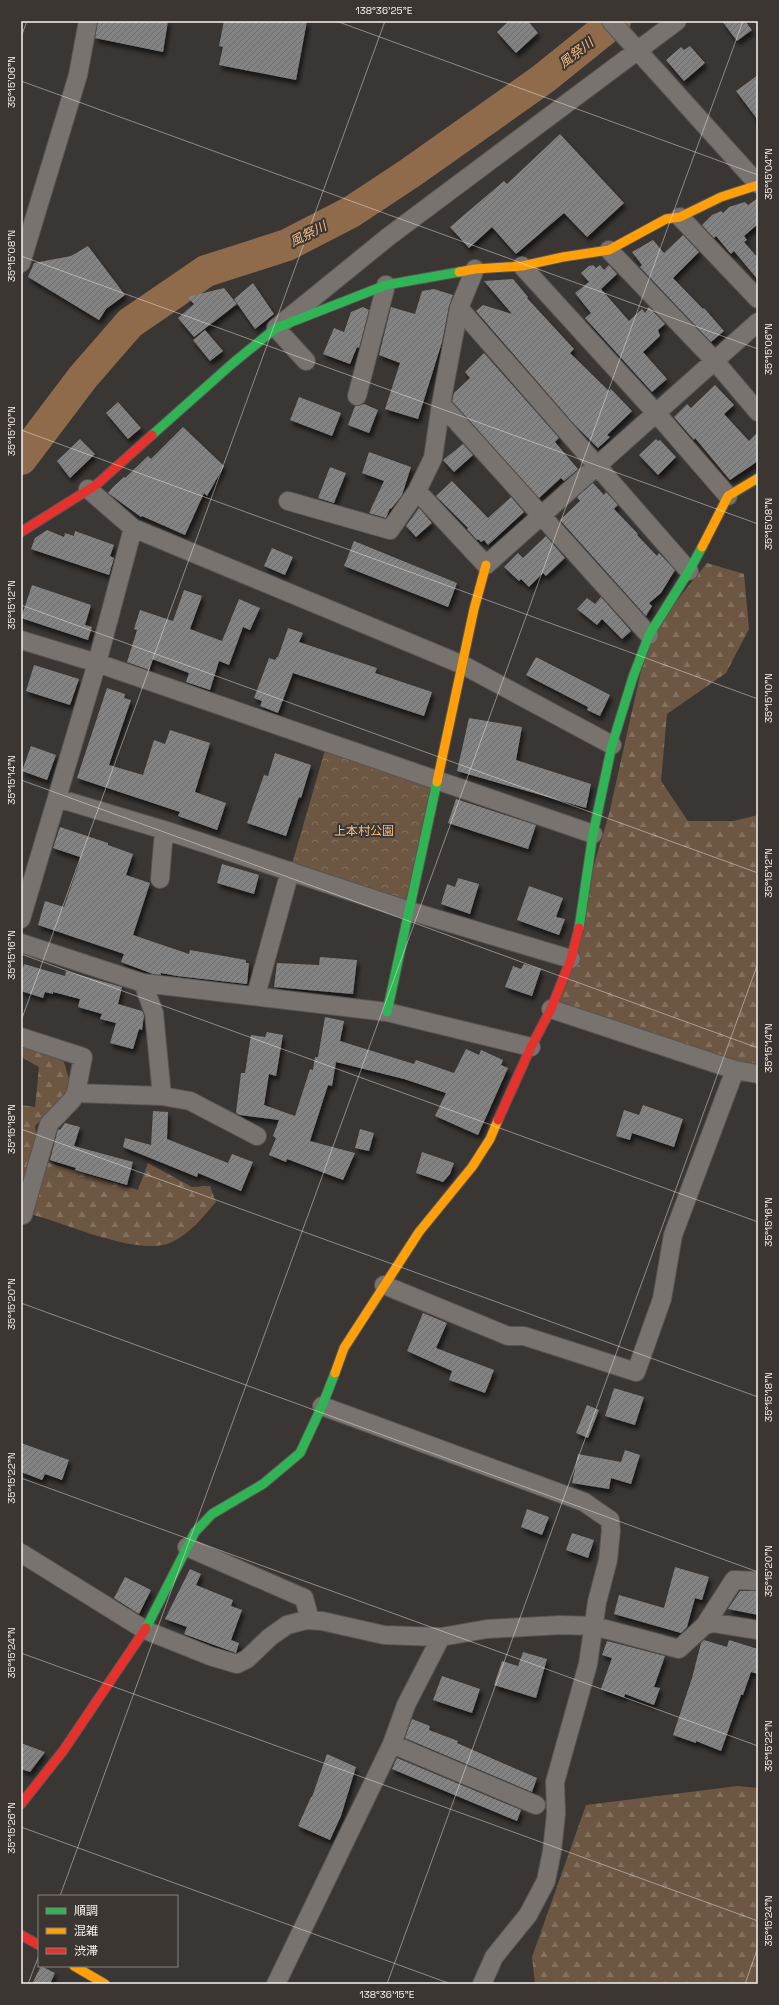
<svg xmlns="http://www.w3.org/2000/svg" width="779" height="2005" viewBox="0 0 779 2005" font-family="'Space Grotesk','Noto Sans JP',sans-serif">
<style>
.forest{fill:url(#forest-firs)}
.park{fill:url(#park-crowns)}
.lines{fill:none;stroke-linecap:round;stroke-linejoin:round}
.river{stroke:#8f6b4b;stroke-width:32}
.building{fill:url(#building-hatch);filter:url(#shadow)}
.street-casing{stroke:#575453;stroke-width:20}
.fast-casing{stroke:#575453;stroke-width:11}
.slow-casing{stroke:#575453;stroke-width:11}
.jam-casing{stroke:#575453;stroke-width:11}
.street{stroke:#79736f;stroke-width:18}
.fast{stroke:#30b455;stroke-width:9}
.slow{stroke:#ff9f0a;stroke-width:9}
.jam{stroke:#e5322d;stroke-width:9}
.ticks{fill:none;stroke:#f7f4f1;stroke-width:1;stroke-opacity:0.45}
.labels{text-anchor:middle;dominant-baseline:central;stroke-width:4;stroke-linejoin:round;paint-order:stroke}
.park-label{font-size:12px;fill:#f7bb84;stroke:#3b3632}
.water-label{font-size:13px;font-style:italic;fill:#f9bd86;stroke:#3b3632}
.neatline{fill:none;stroke:#f7f4f1;stroke-width:1.5}
.ticks-label{font-size:10px;text-anchor:middle;fill:#f7f4f1}
</style>
<defs>
<pattern id="forest-firs" width="22" height="20" patternUnits="userSpaceOnUse"><rect width="22" height="20" fill="#6d5743"/><path d="M5 1l3.5 6h-7zM16 11l3.5 6h-7z" fill="#83705f"/></pattern>
<pattern id="park-crowns" width="20" height="18" patternUnits="userSpaceOnUse"><rect width="20" height="18" fill="#6d5743"/><path d="M2 6a3 3 0 1 1 6 0M12 15a3 3 0 1 1 6 0" fill="none" stroke="#83705f"/></pattern>
<pattern id="building-hatch" width="6" height="6" patternUnits="userSpaceOnUse"><rect width="6" height="6" fill="#848383"/><path d="M-1 1l2-2M0 6l6-6M5 7l2-2" fill="none" stroke="#6d6c6b"/></pattern>
<filter id="shadow"><feDropShadow dx="2.5" dy="4.5" stdDeviation="2" flood-color="#0009"/></filter>
</defs>
<rect width="100%" height="100%" fill="#393634"/>
<!-- forest -->
<path class="forest" d="M 707,563 L 744,574 L 749,629 L 726,673 L 667,714 L 661,781 L 688,821 L 733,821 L 758,815 L 758,1070 L 551,1009 L 609,814 L 649,635 Z
M 21,1038 L 63,1059 L 72,1089 L 35,1126 L 40,1160 L 138,1190 L 148,1163 L 192,1187 L 210,1186 L 216,1202 C 203,1217 189,1235 170,1243 C 133,1257 59,1219 21,1212 L 21,1105 L 35,1107 L 39,1067 L 21,1057 Z
M 738,1786 L 758,1788 L 758,1984 L 535,1984 L 532,1957 L 586,1805 Z"/>
<!-- park -->
<path class="park" d="M 327,743 L 436,781 L 410,911 L 290,871 Z"/>
<g class="lines">
<!-- river -->
<path class="river" d="M 21,459 L 83,377 L 130,323 L 206,271 L 287,245 L 351,212 L 410,173 L 543,79 L 615,21"/>
</g>
<!-- building -->
<path class="building" d="M 98,21 L 168,21 L 163,52 L 95,38 Z
M 224,21 L 307,21 L 296,80 L 219,65 L 223,47 L 219,46 Z
M 509,21 L 528,21 L 538,33 L 516,53 L 497,32 Z
M 722,21 L 745,21 L 752,30 L 737,41 Z
M 690,46 L 705,63 L 684,81 L 666,60 L 681,47 L 684,50 Z
M 758,75 L 758,120 L 736,91 Z
M 560,134 L 624,203 L 587,237 L 564,213 L 516,254 L 492,227 L 469,248 L 450,227 L 504,181 L 507,184 Z
M 758,198 L 758,224 L 744,236 L 747,240 L 744,242 L 758,258 L 758,280 L 734,251 L 731,254 L 716,236 L 714,238 L 702,225 L 712,215 L 721,211 L 723,213 L 729,207 L 745,202 L 748,205 Z
M 683,235 L 699,252 L 673,278 L 703,309 L 704,308 L 724,331 L 711,342 L 640,267 L 642,265 L 632,252 L 653,240 L 664,253 Z
M 88,246 L 125,295 L 106,309 L 99,320 L 28,277 L 34,263 L 71,256 Z
M 593,265 L 596,268 L 600,265 L 604,270 L 609,265 L 617,274 L 601,289 L 629,321 L 642,309 L 645,313 L 649,307 L 665,324 L 658,330 L 660,336 L 643,352 L 667,379 L 652,392 L 585,318 L 591,313 L 575,293 L 589,282 L 581,273 L 589,266 Z
M 513,279 L 528,297 L 527,298 L 574,349 L 570,353 L 609,391 L 611,389 L 632,411 L 607,435 L 610,437 L 598,448 L 574,424 L 476,311 L 483,305 L 512,314 L 484,281 Z
M 253,283 L 274,314 L 255,329 L 234,299 Z
M 224,288 L 237,304 L 194,337 L 178,318 L 194,304 L 187,297 Z
M 434,289 L 453,295 L 449,306 L 442,342 L 418,419 L 385,409 L 400,363 L 379,355 L 391,307 L 415,314 L 422,291 Z
M 363,307 L 369,310 L 359,348 L 357,347 L 350,364 L 323,354 L 334,328 L 344,332 L 351,312 Z
M 205,330 L 223,351 L 210,361 L 193,340 Z
M 484,353 L 559,438 L 555,442 L 578,469 L 564,481 L 561,478 L 539,498 L 452,401 L 454,393 L 470,378 L 465,372 Z
M 715,385 L 734,405 L 724,414 L 749,441 L 758,432 L 758,461 L 730,480 L 695,438 L 694,440 L 674,417 L 687,404 L 691,408 Z
M 299,397 L 341,413 L 332,436 L 290,420 Z
M 118,402 L 141,428 L 128,439 L 106,413 Z
M 364,404 L 378,410 L 369,433 L 348,425 L 355,406 Z
M 183,427 L 224,466 L 207,496 L 204,493 L 185,535 L 142,516 L 141,517 L 108,493 L 113,487 L 124,477 L 125,478 L 148,456 L 151,459 Z
M 80,439 L 95,454 L 70,478 L 57,461 Z
M 656,439 L 658,441 L 660,440 L 676,457 L 658,475 L 639,455 Z
M 463,444 L 473,455 L 454,472 L 443,460 Z
M 369,452 L 411,467 L 402,495 L 391,509 L 390,508 L 386,518 L 369,513 L 384,481 L 362,473 Z
M 330,467 L 346,473 L 334,503 L 318,498 Z
M 452,481 L 488,518 L 511,497 L 524,512 L 488,545 L 484,540 L 481,542 L 478,539 L 477,540 L 467,529 L 468,528 L 436,496 Z
M 593,483 L 604,495 L 606,492 L 618,505 L 614,509 L 638,534 L 637,535 L 657,556 L 659,553 L 675,570 L 661,593 L 649,603 L 652,606 L 646,616 L 560,520 L 580,501 L 577,497 Z
M 419,508 L 432,523 L 416,537 L 406,526 Z
M 47,530 L 64,537 L 65,533 L 74,536 L 75,531 L 114,545 L 110,556 L 114,558 L 109,575 L 31,549 L 35,538 Z
M 546,536 L 565,558 L 546,576 L 543,573 L 529,587 L 521,579 L 519,581 L 504,567 L 518,553 L 523,558 Z
M 354,541 L 457,583 L 448,607 L 344,566 Z
M 272,548 L 293,557 L 285,575 L 264,566 Z
M 32,585 L 91,605 L 85,625 L 92,627 L 88,640 L 21,618 Z
M 184,590 L 202,596 L 190,629 L 222,641 L 239,599 L 260,608 L 250,630 L 243,627 L 229,665 L 219,661 L 210,690 L 186,682 L 189,673 L 152,659 L 149,670 L 127,662 L 137,630 L 134,629 L 140,610 L 173,621 Z
M 601,597 L 631,631 L 622,639 L 602,619 L 597,625 L 577,609 L 587,598 L 595,604 Z
M 288,628 L 303,633 L 299,642 L 377,668 L 375,673 L 432,692 L 424,716 L 293,673 L 278,713 L 260,706 L 262,701 L 254,698 L 269,658 L 275,660 L 277,657 L 278,657 Z
M 536,657 L 610,695 L 600,716 L 587,710 L 588,707 L 526,675 Z
M 34,665 L 79,679 L 70,705 L 26,691 Z
M 107,688 L 125,694 L 124,698 L 131,700 L 109,765 L 143,775 L 154,740 L 165,744 L 170,730 L 210,743 L 195,792 L 226,803 L 217,830 L 178,816 L 180,812 L 77,778 Z
M 469,718 L 522,727 L 516,760 L 591,784 L 586,808 L 457,771 Z
M 31,746 L 56,755 L 47,780 L 22,771 Z
M 275,753 L 311,765 L 301,798 L 299,797 L 286,836 L 247,823 L 264,775 L 268,776 Z
M 456,799 L 536,825 L 528,849 L 448,823 Z
M 60,827 L 108,843 L 108,845 L 133,854 L 126,875 L 150,883 L 133,935 L 189,954 L 190,950 L 246,960 L 246,963 L 249,963 L 247,984 L 177,976 L 161,973 L 161,975 L 153,974 L 121,962 L 124,954 L 38,925 L 45,901 L 64,907 L 79,864 L 80,857 L 53,848 Z
M 222,864 L 259,875 L 254,894 L 217,883 Z
M 458,878 L 479,884 L 470,914 L 441,904 L 447,884 L 455,887 Z
M 529,886 L 563,898 L 556,917 L 565,919 L 559,935 L 517,920 Z
M 320,957 L 357,960 L 353,994 L 274,987 L 277,963 L 319,965 Z
M 24,964 L 65,976 L 66,971 L 122,987 L 118,1004 L 142,1011 L 144,1015 L 142,1030 L 139,1029 L 133,1049 L 110,1043 L 116,1023 L 100,1019 L 102,1014 L 78,1007 L 80,999 L 53,992 L 53,994 L 45,992 L 43,998 L 21,991 L 21,974 Z
M 524,964 L 541,969 L 532,996 L 505,987 L 513,966 L 521,969 Z
M 325,1017 L 344,1021 L 340,1041 L 414,1064 L 416,1060 L 454,1073 L 466,1049 L 479,1055 L 481,1050 L 503,1060 L 501,1065 L 508,1068 L 478,1135 L 435,1116 L 446,1093 L 404,1079 L 336,1062 L 332,1086 L 328,1085 L 310,1141 L 355,1153 L 343,1180 L 287,1159 L 286,1162 L 269,1155 L 276,1138 L 273,1136 L 279,1120 L 240,1115 L 236,1113 L 241,1073 L 245,1073 L 251,1035 L 265,1037 L 267,1032 L 283,1035 L 276,1076 L 269,1074 L 264,1105 L 295,1116 L 310,1069 L 313,1070 L 315,1057 L 318,1057 Z
M 643,1105 L 683,1119 L 674,1147 L 632,1133 L 630,1140 L 616,1136 L 624,1110 L 639,1115 Z
M 153,1111 L 168,1112 L 167,1139 L 228,1163 L 232,1154 L 253,1162 L 241,1191 L 198,1173 L 197,1177 L 123,1147 L 125,1138 L 151,1145 Z
M 65,1123 L 80,1127 L 74,1146 L 133,1162 L 127,1185 L 75,1170 L 76,1168 L 50,1160 L 58,1129 L 60,1130 Z
M 360,1129 L 374,1133 L 369,1151 L 355,1148 Z
M 422,1152 L 454,1163 L 450,1174 L 443,1182 L 416,1173 Z
M 423,1313 L 447,1323 L 436,1348 L 494,1370 L 485,1393 L 449,1380 L 452,1371 L 407,1351 Z
M 614,1388 L 644,1397 L 635,1425 L 605,1416 Z
M 587,1405 L 599,1410 L 588,1438 L 576,1433 Z
M 21,1443 L 69,1460 L 62,1480 L 45,1474 L 42,1480 L 21,1472 Z
M 625,1450 L 640,1455 L 631,1484 L 611,1478 L 609,1489 L 572,1483 L 578,1454 L 621,1462 Z
M 527,1509 L 549,1517 L 542,1535 L 521,1527 Z
M 572,1533 L 594,1540 L 588,1558 L 566,1550 Z
M 675,1567 L 709,1577 L 702,1600 L 695,1598 L 687,1627 L 681,1633 L 614,1614 L 619,1595 L 664,1608 Z
M 190,1569 L 201,1574 L 196,1585 L 233,1600 L 231,1606 L 242,1610 L 231,1640 L 239,1643 L 236,1653 L 184,1634 L 187,1627 L 165,1619 Z
M 125,1577 L 151,1590 L 139,1614 L 114,1598 Z
M 740,1591 L 758,1591 L 758,1615 L 728,1609 Z
M 704,1640 L 727,1647 L 729,1640 L 758,1649 L 758,1674 L 751,1672 L 743,1695 L 741,1695 L 721,1751 L 696,1741 L 696,1743 L 673,1735 L 692,1678 L 701,1643 Z
M 607,1641 L 665,1656 L 654,1687 L 660,1688 L 654,1705 L 625,1694 L 624,1697 L 601,1689 L 612,1658 L 602,1655 Z
M 523,1652 L 547,1659 L 536,1698 L 494,1685 L 502,1661 L 518,1666 Z
M 442,1676 L 480,1689 L 472,1713 L 433,1700 Z
M 412,1719 L 430,1726 L 429,1730 L 458,1741 L 457,1743 L 537,1778 L 532,1792 L 405,1738 Z
M 21,1743 L 45,1752 L 30,1772 L 21,1769 Z
M 327,1754 L 356,1767 L 341,1816 L 330,1840 L 298,1826 L 311,1797 L 312,1797 Z
M 397,1758 L 521,1810 L 517,1821 L 392,1769 Z
M 41,1966 L 55,1973 L 50,1984 L 32,1984 Z"/>
<g class="lines">
<!-- street casing -->
<g class="street-casing">
<path id="street" d="M 611,21 L 758,184
M 680,217 L 758,299
M 609,250 L 714,360 L 758,412
M 21,263 L 78,75 L 88,21
M 522,266 L 657,414 L 728,496
M 459,308 L 689,571
M 306,361 L 276,328 L 388,237 L 677,21
M 357,396 L 386,285
M 441,404 L 649,635
M 88,489 L 133,528 L 463,665 L 612,745
M 417,491 L 486,565 L 758,322
M 288,501 L 390,530 L 417,491 L 433,458 L 441,404 L 459,308 L 475,269
M 21,640 L 97,663 L 593,834
M 57,798 L 164,830 L 410,911 L 571,959
M 160,879 L 164,830
M 21,919 L 97,663 L 133,528
M 21,943 L 143,983 L 387,1012 L 531,1047
M 143,983 L 154,1013 L 162,1096
M 256,995 L 290,871
M 551,1009 L 735,1070 L 758,1074
M 21,1037 L 83,1057 L 76,1093 L 72,1100 L 49,1124 L 23,1215 L 21,1214
M 76,1093 L 162,1096 L 190,1101 L 257,1136
M 384,1285 L 508,1336 L 524,1336 L 636,1372 L 662,1299 L 673,1235 L 735,1070
M 322,1406 L 584,1502 L 610,1520 L 611,1530 L 608,1560 L 597,1602 L 588,1664 L 555,1782 L 556,1814 L 552,1851 L 546,1881 L 528,1915 L 494,1957 L 482,1984
M 187,1547 L 304,1598 L 310,1620
M 21,1553 L 145,1630 L 210,1656 L 237,1664 L 247,1659 L 270,1637 L 287,1625 L 306,1620 L 322,1621 L 384,1635 L 441,1637 L 487,1629 L 561,1625 L 594,1626 L 679,1649 L 705,1625 L 734,1580 L 758,1581
M 705,1625 L 714,1623 L 758,1630
M 392,1744 L 536,1805
M 276,1984 L 392,1744 L 406,1705 L 441,1637"/>
</g>
<!-- fast casing -->
<g class="fast-casing">
<path id="fast" d="M 152,435 L 233,363 L 276,328 L 386,285 L 459,272
M 579,928 L 593,834 L 612,745 L 633,677 L 649,635 L 689,571 L 702,547
M 387,1012 L 437,782
M 146,1628 L 195,1532 L 212,1514 L 263,1484 L 300,1453 L 322,1406 L 335,1373"/>
</g>
<!-- slow casing -->
<g class="slow-casing">
<path id="slow" d="M 459,272 L 475,269 L 522,266 L 563,257 L 609,250 L 666,219 L 680,217 L 721,197 L 758,185
M 702,547 L 728,496 L 758,478
M 437,782 L 474,609 L 486,565
M 335,1373 L 344,1348 L 419,1232 L 472,1167 L 490,1139 L 498,1120
M 74,1966 L 105,1984"/>
</g>
<!-- jam casing -->
<g class="jam-casing">
<path id="jam" d="M 21,532 L 96,485 L 152,435
M 498,1120 L 531,1047 L 551,1009 L 571,959 L 579,928
M 21,1804 L 63,1751 L 146,1628
M 21,1935 L 39,1945"/>
</g>
<!-- street -->
<use href="#street" class="street"/>
<!-- fast -->
<use href="#fast" class="fast"/>
<!-- slow -->
<use href="#slow" class="slow"/>
<!-- jam -->
<use href="#jam" class="jam"/>
</g>
<!-- ticks -->
<path class="ticks" d="M 336,21 L 758,175M 21,37 L 27,21M 21,81 L 758,349M 21,256 L 758,524M 21,430 L 758,699M 21,605 L 758,873M 21,780 L 758,1048M 21,954 L 758,1222M 21,1021 L 385,21M 21,1129 L 758,1397M 21,1303 L 758,1572M 21,1478 L 758,1746M 21,1653 L 758,1921M 21,1827 L 451,1984M 60,1896 L 743,21M 28,1984 L 39,1955M 387,1984 L 758,963M 745,1984 L 758,1947"/>
<g class="labels">
<!-- park labels -->
<g class="park-label">
<text x="364" y="831">上本村公園</text>
</g>
<!-- water labels -->
<g class="water-label">
<text transform="translate(576 53) rotate(-38)">風祭川</text>
<text transform="translate(308 234) rotate(-27)">風祭川</text>
</g>
</g>
<!-- border -->
<rect width="779" height="2005" fill="none" stroke="#3b3632" stroke-width="44"/>
<!-- legend -->
<rect x="38" y="1895" width="140" height="72" fill="#3b3632" stroke="#86827e"/>
<rect x="46" y="1908" width="20" height="6" fill="#30b455" stroke="#86827e"/>
<text x="74" y="1915" font-size="12" fill="#f7f4f1">順調</text>
<rect x="46" y="1928" width="20" height="6" fill="#ff9f0a" stroke="#86827e"/>
<text x="74" y="1935" font-size="12" fill="#f7f4f1">混雑</text>
<rect x="46" y="1948" width="20" height="6" fill="#e5322d" stroke="#86827e"/>
<text x="74" y="1955" font-size="12" fill="#f7f4f1">渋滞</text>
<rect x="22" y="22" width="735" height="1961" class="neatline"/>
<g class="ticks-label">
<text x="384" y="14">138°36'25"E</text>
<text transform="translate(11 82) rotate(-90)" y="4">35°15'06"N</text>
<text transform="translate(768 174) rotate(-90)" y="4">35°15'04"N</text>
<text transform="translate(11 256) rotate(-90)" y="4">35°15'08"N</text>
<text transform="translate(768 349) rotate(-90)" y="4">35°15'06"N</text>
<text transform="translate(11 431) rotate(-90)" y="4">35°15'10"N</text>
<text transform="translate(768 524) rotate(-90)" y="4">35°15'08"N</text>
<text transform="translate(11 605) rotate(-90)" y="4">35°15'12"N</text>
<text transform="translate(768 698) rotate(-90)" y="4">35°15'10"N</text>
<text transform="translate(11 780) rotate(-90)" y="4">35°15'14"N</text>
<text transform="translate(768 873) rotate(-90)" y="4">35°15'12"N</text>
<text transform="translate(11 955) rotate(-90)" y="4">35°15'16"N</text>
<text transform="translate(768 1048) rotate(-90)" y="4">35°15'14"N</text>
<text transform="translate(11 1129) rotate(-90)" y="4">35°15'18"N</text>
<text transform="translate(768 1222) rotate(-90)" y="4">35°15'16"N</text>
<text transform="translate(11 1304) rotate(-90)" y="4">35°15'20"N</text>
<text transform="translate(768 1397) rotate(-90)" y="4">35°15'18"N</text>
<text transform="translate(11 1478) rotate(-90)" y="4">35°15'22"N</text>
<text transform="translate(768 1571) rotate(-90)" y="4">35°15'20"N</text>
<text transform="translate(11 1653) rotate(-90)" y="4">35°15'24"N</text>
<text transform="translate(768 1746) rotate(-90)" y="4">35°15'22"N</text>
<text transform="translate(11 1828) rotate(-90)" y="4">35°15'26"N</text>
<text transform="translate(768 1921) rotate(-90)" y="4">35°15'24"N</text>
<text x="387" y="1998">138°36'15"E</text>
</g>
</svg>
